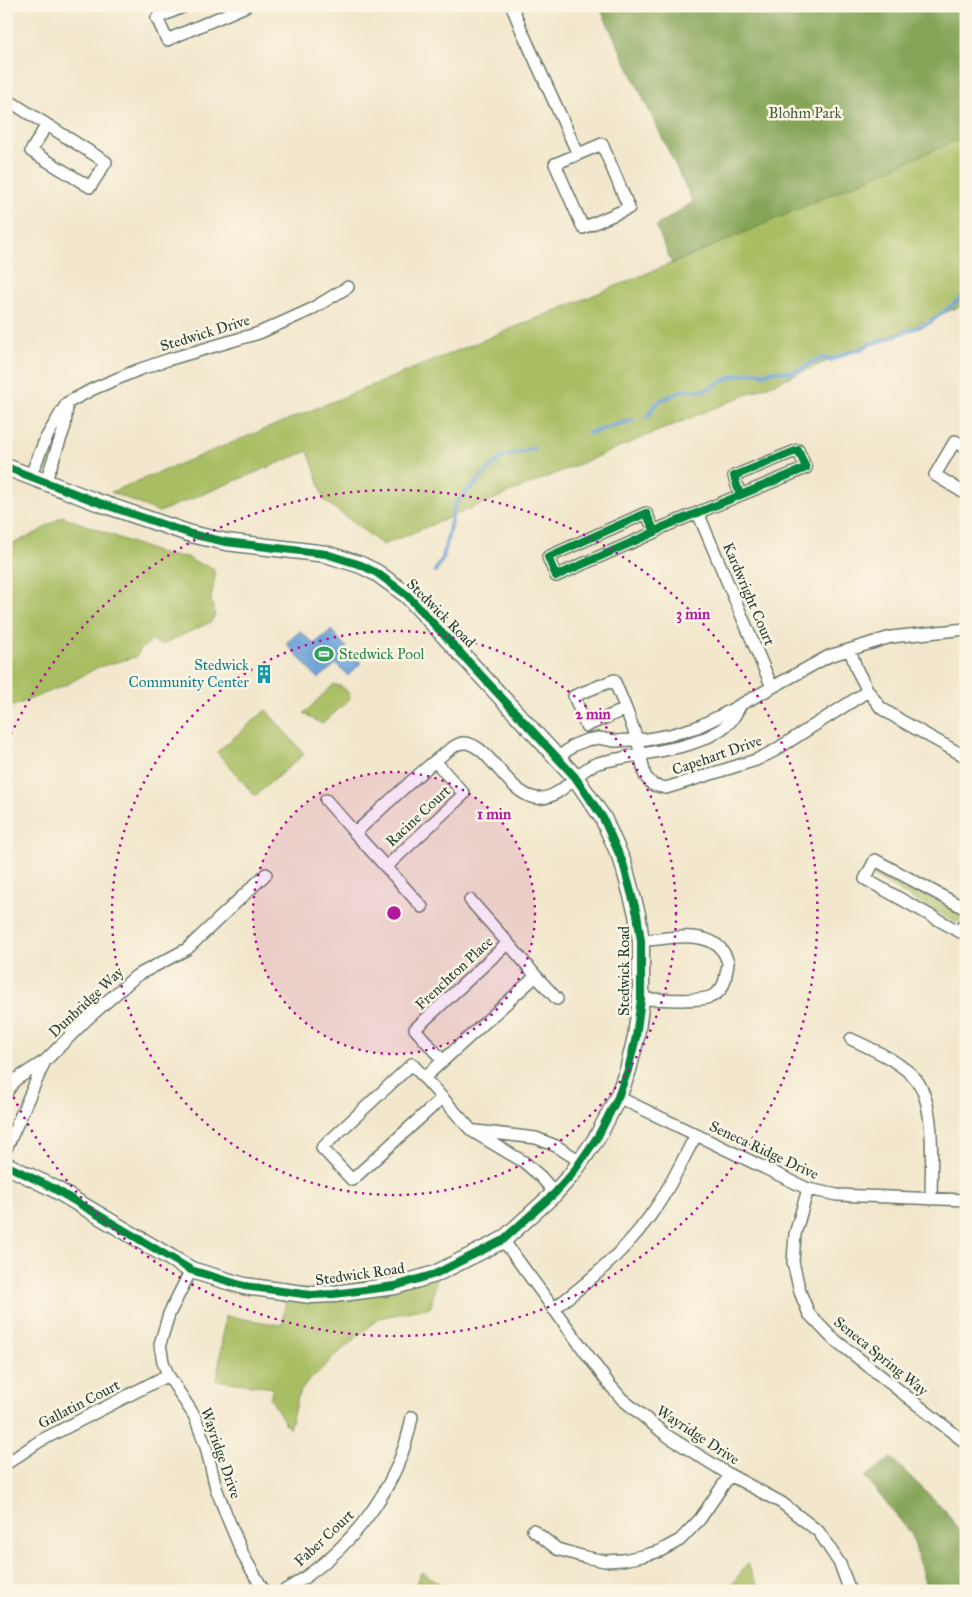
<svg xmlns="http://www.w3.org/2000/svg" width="972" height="1597" viewBox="0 0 972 1597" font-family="'IM FELL Great Primer',serif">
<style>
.green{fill:#a9be63;stroke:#647e4c}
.forest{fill:#86a559;stroke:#527146}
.water{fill:#6aa0d7;stroke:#446e86}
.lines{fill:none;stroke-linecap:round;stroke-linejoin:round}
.stream{stroke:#6aa0d7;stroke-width:4}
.street-casing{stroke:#697869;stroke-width:14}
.secondary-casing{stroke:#697869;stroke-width:19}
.street{stroke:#fff;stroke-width:11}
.secondary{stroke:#fff;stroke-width:16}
.cycleway-casing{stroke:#fcf5e5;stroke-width:11}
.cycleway{stroke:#00873e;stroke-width:8}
.ring{fill:none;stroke:#b5179e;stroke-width:2.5;stroke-dasharray:2.5 5}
.labels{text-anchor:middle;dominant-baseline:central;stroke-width:5;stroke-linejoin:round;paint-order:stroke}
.park-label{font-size:15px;fill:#425d40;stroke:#fcf5e5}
.street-label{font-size:15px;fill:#1f3d34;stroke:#fcf5e5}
.leisure-label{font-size:15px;fill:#27864d;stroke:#fcf5e5;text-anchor:start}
.culture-label{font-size:15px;fill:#0d838f;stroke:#fcf5e5;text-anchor:end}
.centre{fill:#b5179e;stroke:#fcf5e5;stroke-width:2.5}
.ring-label{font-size:15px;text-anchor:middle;font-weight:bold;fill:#b5179e;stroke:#fcf5e5;stroke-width:5;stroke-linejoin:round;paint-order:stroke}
</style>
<rect width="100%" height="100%" fill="#fcf5e5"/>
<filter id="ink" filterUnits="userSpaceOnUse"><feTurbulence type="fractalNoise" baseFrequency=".02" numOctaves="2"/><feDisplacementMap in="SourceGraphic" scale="10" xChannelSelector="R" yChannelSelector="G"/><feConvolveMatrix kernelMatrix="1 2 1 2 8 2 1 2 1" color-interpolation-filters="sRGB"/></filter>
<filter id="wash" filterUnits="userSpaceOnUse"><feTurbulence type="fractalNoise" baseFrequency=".0096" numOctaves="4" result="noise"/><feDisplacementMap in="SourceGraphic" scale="20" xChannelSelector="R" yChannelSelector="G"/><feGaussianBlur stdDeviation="1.12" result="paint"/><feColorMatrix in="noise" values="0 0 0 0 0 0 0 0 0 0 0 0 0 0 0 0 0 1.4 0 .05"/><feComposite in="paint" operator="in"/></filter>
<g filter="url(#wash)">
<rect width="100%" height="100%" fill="#f2e7cc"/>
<!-- green -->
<path class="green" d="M 966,6 L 966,304 L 383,545 L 325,501 L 308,451 L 159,512 L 111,492 L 714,246 Z
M 62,516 L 143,547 L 166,555 L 188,557 L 194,562 L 213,568 L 215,576 L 211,600 L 215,615 L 211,622 L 161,645 L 151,641 L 142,648 L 136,657 L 98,667 L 66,685 L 6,709 L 6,547 L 38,532 Z
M 333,685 C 341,684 350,691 350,699 L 322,724 L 305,714 L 305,712 Z
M 266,710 L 304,754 L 255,796 L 217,752 Z
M 880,870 L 959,913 L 961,916 L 961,919 L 957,922 L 953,921 L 876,878 L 874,875 L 875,872 Z
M 437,1275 L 431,1307 L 379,1318 L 335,1356 L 307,1383 L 299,1393 L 289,1429 L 270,1398 L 273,1388 L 217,1380 L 225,1316 L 282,1325 L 287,1291 Z
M 747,1564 L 761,1591 L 727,1591 Z
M 421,1572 L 452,1591 L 413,1591 Z"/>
<!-- forest -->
<path class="forest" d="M 599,6 L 966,6 L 966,136 L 672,264 L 656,226 L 693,202 Z
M 891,1458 L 945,1510 L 966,1542 L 966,1591 L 927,1591 L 912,1535 L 865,1477 Z"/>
<!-- water -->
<path class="water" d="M 331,630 L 361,663 L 348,676 L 336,664 L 318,679 L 286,643 L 300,631 L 314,644 Z"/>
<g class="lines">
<!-- stream -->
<path class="stream" d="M 646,417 L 650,414 L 653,407 L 661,400 L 684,390 L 700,391 L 706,390 L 733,376 L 757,372 L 763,374 L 774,371 L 792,372 L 804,368 L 812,362 L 819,360 L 823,358 L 831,360 L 849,352 L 861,349 L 869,344 L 881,341 L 929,323 L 960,299 L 966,292
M 589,433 L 633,420
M 435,571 L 443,558 L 455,504 L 500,458 L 535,448"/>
</g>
</g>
<g filter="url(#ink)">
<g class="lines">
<!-- street casing -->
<g class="street-casing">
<path id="street" d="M 185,6 L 157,18 L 167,40 L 246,6
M 512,6 L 521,29 L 578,154
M 6,99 L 106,162 L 90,187 L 31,151 L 46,126
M 602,144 L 629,208 L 583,228 L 555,164 Z
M 966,448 L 955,441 L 935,475 L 966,494
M 30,477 L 46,438 L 67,403 L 93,389 L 138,370 L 167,360 L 259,333 L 310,310 L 348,287
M 45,483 L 65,426 L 67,405
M 698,513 L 772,687
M 655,532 L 646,513 L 548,557 L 556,576 L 655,532 L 663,527 L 806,468 L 798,450 L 734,476 L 740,495
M 850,650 L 857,670 L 868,691 L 881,708 L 900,720 L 966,757
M 626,709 L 614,680 L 574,696 L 586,726 L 626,709 L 637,739 L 645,776 L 653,785 L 666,788 L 756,760 L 774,751 L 868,691
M 558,758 L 574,745 L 587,740 L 599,738 L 615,741 L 648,739 L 670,735 L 697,727 L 720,716 L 829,656 L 891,637 L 966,629
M 435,761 L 464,794 L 386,867 L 355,833 C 372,818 447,745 462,743 C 487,740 507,794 536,798 C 559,801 574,774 593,765 C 601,761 613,760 622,758 C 658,750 700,749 729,723 C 734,718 738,710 741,704
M 326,800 L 355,833
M 386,867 L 422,907
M 470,900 L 508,943
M 966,909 L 875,860 L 865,879 L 960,932 L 966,921
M 641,941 C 666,939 711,927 725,955 C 725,956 728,961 728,962 C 728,965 727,970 726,974 C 725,984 721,993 710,997 C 697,1002 657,999 641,999
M 536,976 L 557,999
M 851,1039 C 872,1049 895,1059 913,1076 C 937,1099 931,1167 931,1199
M 424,1078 L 536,976 L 508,943 L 415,1029 L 443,1061
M 6,1093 L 15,1080 L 45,1061 L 86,1020 L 136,976 L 187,949 L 266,874
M 618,1097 L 808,1189 L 837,1195 L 966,1200
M 442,1098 L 352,1180 L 322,1148 L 412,1064 L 472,1131 L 524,1162 L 541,1177 L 555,1193
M 476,1131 L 536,1138 L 556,1146 L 580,1161
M 6,1149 L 45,1061
M 808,1189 L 795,1234 L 793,1262 L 800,1292 L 809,1314 L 830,1336 L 966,1443
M 503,1240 L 609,1384 L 622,1399 L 666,1435 L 730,1475 L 782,1503 L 819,1532 L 840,1564 L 850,1591
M 191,1270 L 169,1314 L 160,1344 L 163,1362 L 168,1375 L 195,1417 L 206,1447 L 216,1488 L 228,1519 L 244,1557 L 264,1591
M 553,1309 C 593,1279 632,1245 659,1203 C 673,1181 684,1157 696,1135
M 6,1464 L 40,1441 L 168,1375
M 533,1530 L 557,1549 L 585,1557 L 605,1561 L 623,1560 L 642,1556 L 660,1551 L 680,1540 L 700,1519 L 730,1475
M 284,1591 C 348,1553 398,1492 412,1417"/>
</g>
<!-- secondary casing -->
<g class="secondary-casing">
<path id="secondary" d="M 6,467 L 97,502 L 191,534 L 226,542 L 326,554 L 361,565 L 377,573 L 407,595 L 575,777 L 603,818 L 623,863 L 637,914 L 641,941 L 641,999 L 636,1037 L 628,1070 L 618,1097 L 598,1136 L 572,1174 L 555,1193 L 503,1240 L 435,1274 L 395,1286 L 334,1294 L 311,1295 L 244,1286 L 191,1270 L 53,1188 L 6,1165"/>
</g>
<!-- street -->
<use href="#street" class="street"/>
<!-- secondary -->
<use href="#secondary" class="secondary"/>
<!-- cycleway casing -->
<g class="cycleway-casing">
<path id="cycleway" d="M 6,467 L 97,502 L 191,534 L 226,542 L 326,554 L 361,565 L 377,573 L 407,595 L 575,777 L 603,818 L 623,863 L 637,914 L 641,941 L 641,999 L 636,1037 L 628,1070 L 618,1097 L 598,1136 L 572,1174 L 555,1193 L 503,1240 L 435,1274 L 395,1286 L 334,1294 L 311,1295 L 244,1286 L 191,1270 L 53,1188 L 6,1165
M 655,532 L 646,513 L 548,557 L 556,576 L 655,532 L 663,527 L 806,468 L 798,450 L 734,476 L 740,495"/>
</g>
<!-- cycleway -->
<use href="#cycleway" class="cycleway"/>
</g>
</g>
<!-- distance rings -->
<circle cx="394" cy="913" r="141" fill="#b5179e" fill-opacity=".12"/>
<g class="ring">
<circle cx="394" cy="913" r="141"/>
<circle cx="394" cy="913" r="282"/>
<path d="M8 741A423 423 0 1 1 8 1085"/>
</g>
<!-- icons -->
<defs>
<g id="stadium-bare" transform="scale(1.5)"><path d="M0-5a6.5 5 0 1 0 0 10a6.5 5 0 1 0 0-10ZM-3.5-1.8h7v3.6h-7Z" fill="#2e9e5b" stroke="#fcf5e5" stroke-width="2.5" paint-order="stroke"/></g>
<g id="building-bare" transform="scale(1.5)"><path d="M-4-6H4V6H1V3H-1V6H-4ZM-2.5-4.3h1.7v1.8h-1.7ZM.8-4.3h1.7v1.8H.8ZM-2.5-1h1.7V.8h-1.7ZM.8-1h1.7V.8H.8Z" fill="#0f9aa8" stroke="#fcf5e5" stroke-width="2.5" paint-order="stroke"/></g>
</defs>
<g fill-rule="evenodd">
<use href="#stadium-bare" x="324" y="654"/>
<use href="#building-bare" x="264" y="674"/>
</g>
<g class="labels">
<!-- park labels -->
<g class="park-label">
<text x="805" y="113">Blohm Park</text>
</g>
<!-- street labels -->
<g class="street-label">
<text transform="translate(205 333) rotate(-17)">Stedwick Drive</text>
<text transform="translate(749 594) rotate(67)">Kardwright Court</text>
<text transform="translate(441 613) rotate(45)">Stedwick Road</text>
<text transform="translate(717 755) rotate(-19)">Capehart Drive</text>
<text transform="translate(418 816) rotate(-43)">Racine Court</text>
<text transform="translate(624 971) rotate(-90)">Stedwick Road</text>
<text transform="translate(454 973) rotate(-43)">Frenchton Place</text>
<text transform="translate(86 1002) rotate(-43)">Dunbridge Way</text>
<text transform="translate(764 1150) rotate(25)">Seneca Ridge Drive</text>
<text transform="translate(360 1274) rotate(-8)">Stedwick Road</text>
<text transform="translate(881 1356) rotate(39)">Seneca Spring Way</text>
<text transform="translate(79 1404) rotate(-27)">Gallatin Court</text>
<text transform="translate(698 1435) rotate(33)">Wayridge Drive</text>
<text transform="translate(221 1453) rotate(71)">Wayridge Drive</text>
<text transform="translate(324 1538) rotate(-43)">Faber Court</text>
</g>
<!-- leisure labels -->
<g class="leisure-label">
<text x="339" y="654">Stedwick Pool</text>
</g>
<!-- culture labels -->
<g class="culture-label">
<text x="249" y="665">Stedwick<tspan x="249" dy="17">Community Center</tspan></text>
</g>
</g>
<circle cx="394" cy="913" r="8" class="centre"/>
<g class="ring-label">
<text x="693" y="619">3 min</text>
<text x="593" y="719">2 min</text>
<text x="494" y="819">1 min</text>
</g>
<!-- margin -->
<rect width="972" height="1597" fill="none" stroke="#fcf5e5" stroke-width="25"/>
</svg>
